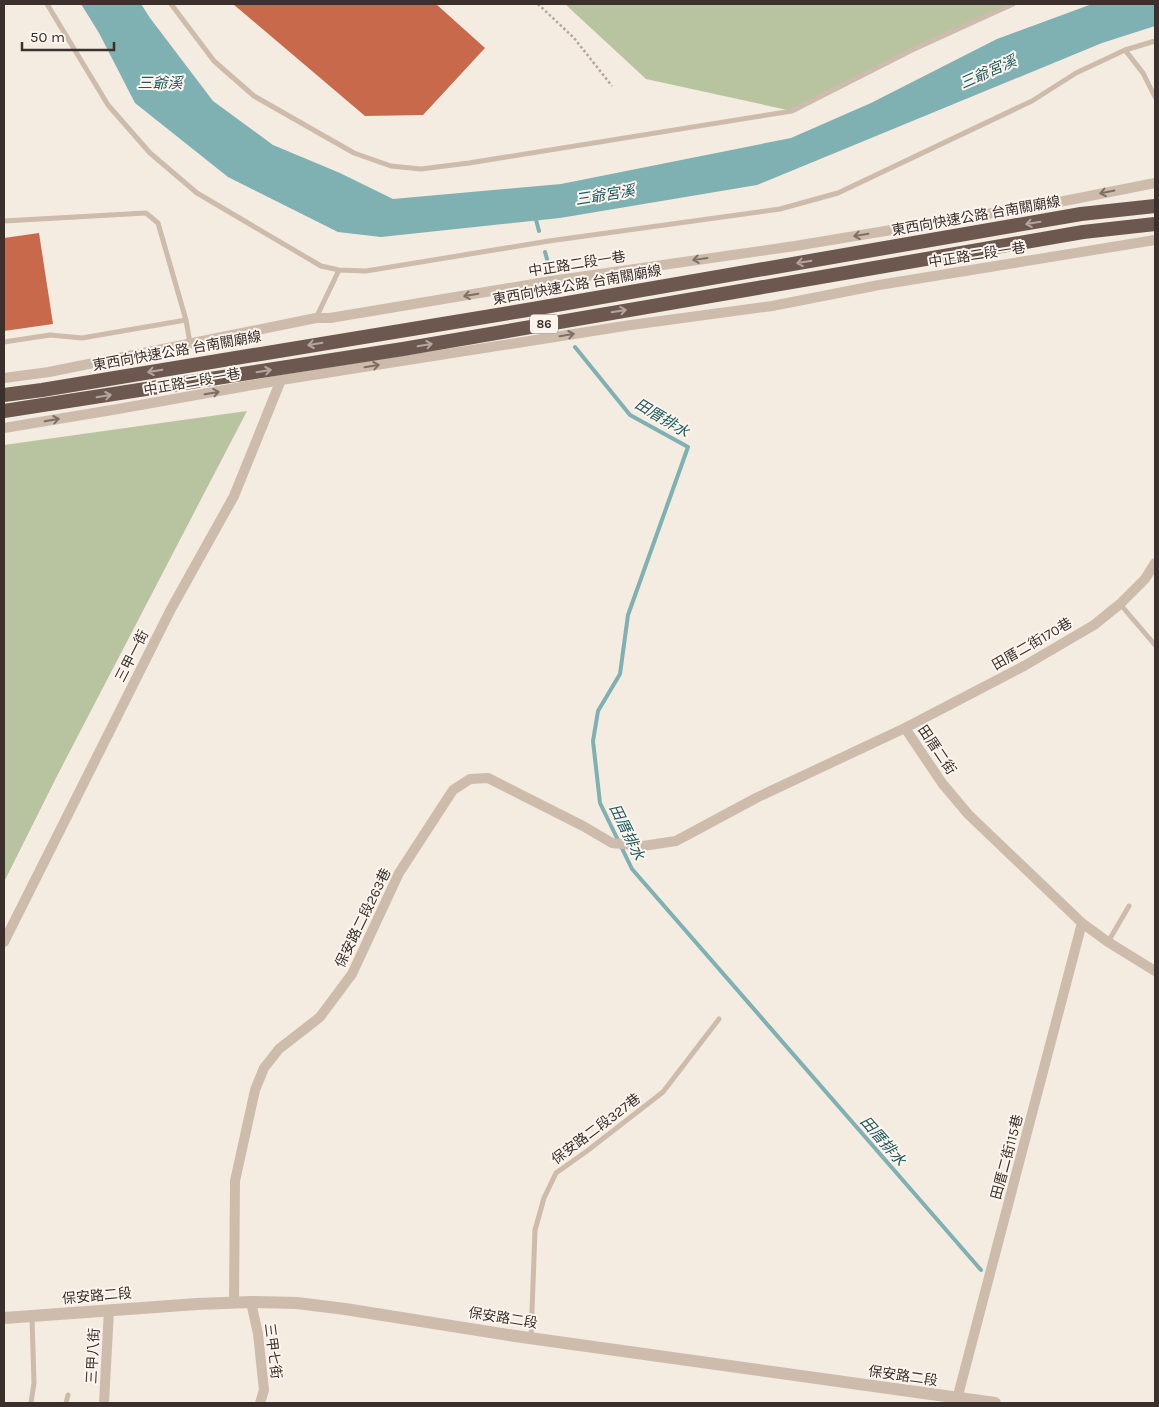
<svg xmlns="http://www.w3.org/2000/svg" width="1159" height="1407" viewBox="0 0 1159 1407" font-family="Karla,'Noto Sans TC',sans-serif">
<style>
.green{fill:#b8c4a0}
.water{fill:#7fb0b2}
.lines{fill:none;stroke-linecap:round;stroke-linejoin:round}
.stream{stroke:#7fb0b2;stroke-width:4}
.building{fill:#c8694b}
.path{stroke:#b9a596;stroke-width:2.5;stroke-dasharray:2.5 2.5;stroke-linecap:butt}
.service{stroke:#cdbbac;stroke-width:5}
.minor{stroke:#cdbbac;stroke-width:10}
.tertiary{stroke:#cdbbac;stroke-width:12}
.trunk{stroke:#6c584f;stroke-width:14}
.oneway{stroke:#7d6f65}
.oneway2{stroke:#b4a69e}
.labels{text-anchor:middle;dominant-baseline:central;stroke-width:4;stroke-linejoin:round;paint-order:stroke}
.shield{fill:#fbf5ee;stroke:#756b66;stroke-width:1}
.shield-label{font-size:12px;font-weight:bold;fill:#3b302b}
.street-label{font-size:14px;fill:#3b302b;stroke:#fbf5ee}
.water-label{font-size:15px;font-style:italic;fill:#1f5a5e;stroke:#fbf5ee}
</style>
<rect width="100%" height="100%" fill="#f4ebe1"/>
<!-- green -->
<path class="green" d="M 565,4 L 1013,4 L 912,50 L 792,111 L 646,79 Z
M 247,411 L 57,776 L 4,882 L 4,445 Z"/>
<!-- water -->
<path class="water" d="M 81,4 L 141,4 L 150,18 L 213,101 L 273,145 L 340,173 L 393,199 L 561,184 L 791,138 L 871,103 L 997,39 L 1092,4 L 1155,4 L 1155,26 L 1102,43 L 757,185 L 560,218 L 381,237 L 338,232 L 228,177 L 135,103 L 99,33 Z"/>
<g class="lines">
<!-- stream -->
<path class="stream" d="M 535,216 L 539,231
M 545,252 L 549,266
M 575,347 L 630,415 L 688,447 L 628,615 L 620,674 L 598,711 L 593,741 L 600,803 L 632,869 L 981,1270"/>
</g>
<!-- building -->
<path class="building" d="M 233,4 L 436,4 L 485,48 L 423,115 L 365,116 Z
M 39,233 L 53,324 L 4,331 L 4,238 Z"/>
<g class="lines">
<!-- path -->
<path class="path" d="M 538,4 L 574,38 L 612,86"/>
<!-- service -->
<path class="service" d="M 47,4 L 108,105 L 150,153 L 197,193 L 321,266 L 339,270 L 366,271 L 549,241 L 780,209 L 838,193 L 1032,101 L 1076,73 L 1125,50 L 1155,41
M 171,4 L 214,61 L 254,96 L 354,153 L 391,166 L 421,169 L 469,163 L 792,111 L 912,50 L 1013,4
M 1125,50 L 1143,73 L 1155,97
M 4,221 L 146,213 L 158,223 L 186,320 L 190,343
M 316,318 L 339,270
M 4,342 L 50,335 L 82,338 L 186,320
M 1120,604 L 1155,645
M 1108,942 L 1129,906
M 531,1338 L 535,1230 L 544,1198 L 556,1173 L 587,1151 L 663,1092 L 719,1019
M 31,1403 L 34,1383 L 32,1317
M 66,1403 L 68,1395"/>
<!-- minor -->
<path class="minor" d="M 4,378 L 49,372 L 316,318 L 330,318 L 551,281 L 795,246 L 1059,202 L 1155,183
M 4,428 L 118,409 L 281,380 L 631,325 L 772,306 L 879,285 L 1155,240
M 905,728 L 942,783 L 968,814 L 1082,923 L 1108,942 L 1155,971
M 4,942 L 171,609 L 234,496 L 281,380
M 251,1302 L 258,1334 L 264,1390 L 260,1403
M 234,1303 L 235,1181 L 255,1090 L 264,1068 L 279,1049 L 320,1017 L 352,974 L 399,873 L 453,790 L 470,779 L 488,778 L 583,826 L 612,843 L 643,846 L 676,841 L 758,797 L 905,728 L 1024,666 L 1094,625 L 1120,604 L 1145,579 L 1155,563
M 104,1403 L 109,1310
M 956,1403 L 1082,923"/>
<!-- tertiary -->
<path class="tertiary" d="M 4,1318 L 197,1304 L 251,1302 L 297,1303 L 345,1309 L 515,1336 L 995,1403"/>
<!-- trunk -->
<path class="trunk" d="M 4,395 L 42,390 L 527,310 L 1081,214 L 1155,206
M 4,411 L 403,349 L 1083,232 L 1155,224"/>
</g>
<!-- one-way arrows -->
<defs><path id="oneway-shaft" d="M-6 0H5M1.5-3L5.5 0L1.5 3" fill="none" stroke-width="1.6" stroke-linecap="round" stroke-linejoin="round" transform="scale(1.25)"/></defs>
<g class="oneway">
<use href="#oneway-shaft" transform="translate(1107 192) rotate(169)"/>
<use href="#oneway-shaft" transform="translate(861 235) rotate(171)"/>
<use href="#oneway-shaft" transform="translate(700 259) rotate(172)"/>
<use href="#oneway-shaft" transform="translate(471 295) rotate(170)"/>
<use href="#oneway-shaft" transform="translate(567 335) rotate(-9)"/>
<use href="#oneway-shaft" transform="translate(372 366) rotate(-9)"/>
<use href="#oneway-shaft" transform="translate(212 393) rotate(-10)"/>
<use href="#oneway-shaft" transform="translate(52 420) rotate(-9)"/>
</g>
<g class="oneway2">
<use href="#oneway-shaft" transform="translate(1033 223) rotate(170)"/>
<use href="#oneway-shaft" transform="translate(804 262) rotate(170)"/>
<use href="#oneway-shaft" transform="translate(619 311) rotate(-10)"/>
<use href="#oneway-shaft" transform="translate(315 344) rotate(171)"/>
<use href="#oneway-shaft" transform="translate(425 345) rotate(-10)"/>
<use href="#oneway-shaft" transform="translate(155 371) rotate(170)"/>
<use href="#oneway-shaft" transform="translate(264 371) rotate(-9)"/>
<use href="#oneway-shaft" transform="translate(104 396) rotate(-9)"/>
</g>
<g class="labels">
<!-- shield labels -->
<rect class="shield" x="530" y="314.5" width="28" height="19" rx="4"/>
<g class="shield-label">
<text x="544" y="324">86</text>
</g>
<!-- street labels -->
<g class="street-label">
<text transform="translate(976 216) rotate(-10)">東西向快速公路 台南關廟線</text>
<text transform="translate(977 255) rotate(-9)">中正路二段一巷</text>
<text transform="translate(577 264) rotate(-9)">中正路二段一巷</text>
<text transform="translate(577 285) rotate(-10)">東西向快速公路 台南關廟線</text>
<text transform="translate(177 351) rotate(-10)">東西向快速公路 台南關廟線</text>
<text transform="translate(192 382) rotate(-10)">中正路二段一巷</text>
<text transform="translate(1032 644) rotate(-30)">田厝二街170巷</text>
<text transform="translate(132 656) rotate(-63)">三甲一街</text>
<text transform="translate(937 750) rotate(56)">田厝二街</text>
<text transform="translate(363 918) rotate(-64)">保安路二段263巷</text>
<text transform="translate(596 1129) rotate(-37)">保安路二段327巷</text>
<text transform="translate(1007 1157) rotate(-75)">田厝二街115巷</text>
<text transform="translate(97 1296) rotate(-5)">保安路二段</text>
<text transform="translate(503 1318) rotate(9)">保安路二段</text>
<text transform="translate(273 1351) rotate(83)">三甲七街</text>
<text transform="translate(93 1356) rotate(-87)">三甲八街</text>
<text transform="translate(903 1376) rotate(8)">保安路二段</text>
</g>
<!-- water labels -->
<g class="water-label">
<text transform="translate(988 72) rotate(-24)">三爺宮溪</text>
<text x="160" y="83">三爺溪</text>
<text transform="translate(605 195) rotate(-9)">三爺宮溪</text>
<text transform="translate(662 418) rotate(31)">田厝排水</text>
<text transform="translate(627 832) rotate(64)">田厝排水</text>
<text transform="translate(883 1141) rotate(49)">田厝排水</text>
</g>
</g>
<!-- border -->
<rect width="1159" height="1407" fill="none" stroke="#3b302b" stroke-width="10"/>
<!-- scale -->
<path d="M22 42v8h92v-8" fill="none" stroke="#3b302b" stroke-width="2.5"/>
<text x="30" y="42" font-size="15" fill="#3b302b" stroke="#fbf5ee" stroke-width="4" paint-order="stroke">50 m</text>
</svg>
